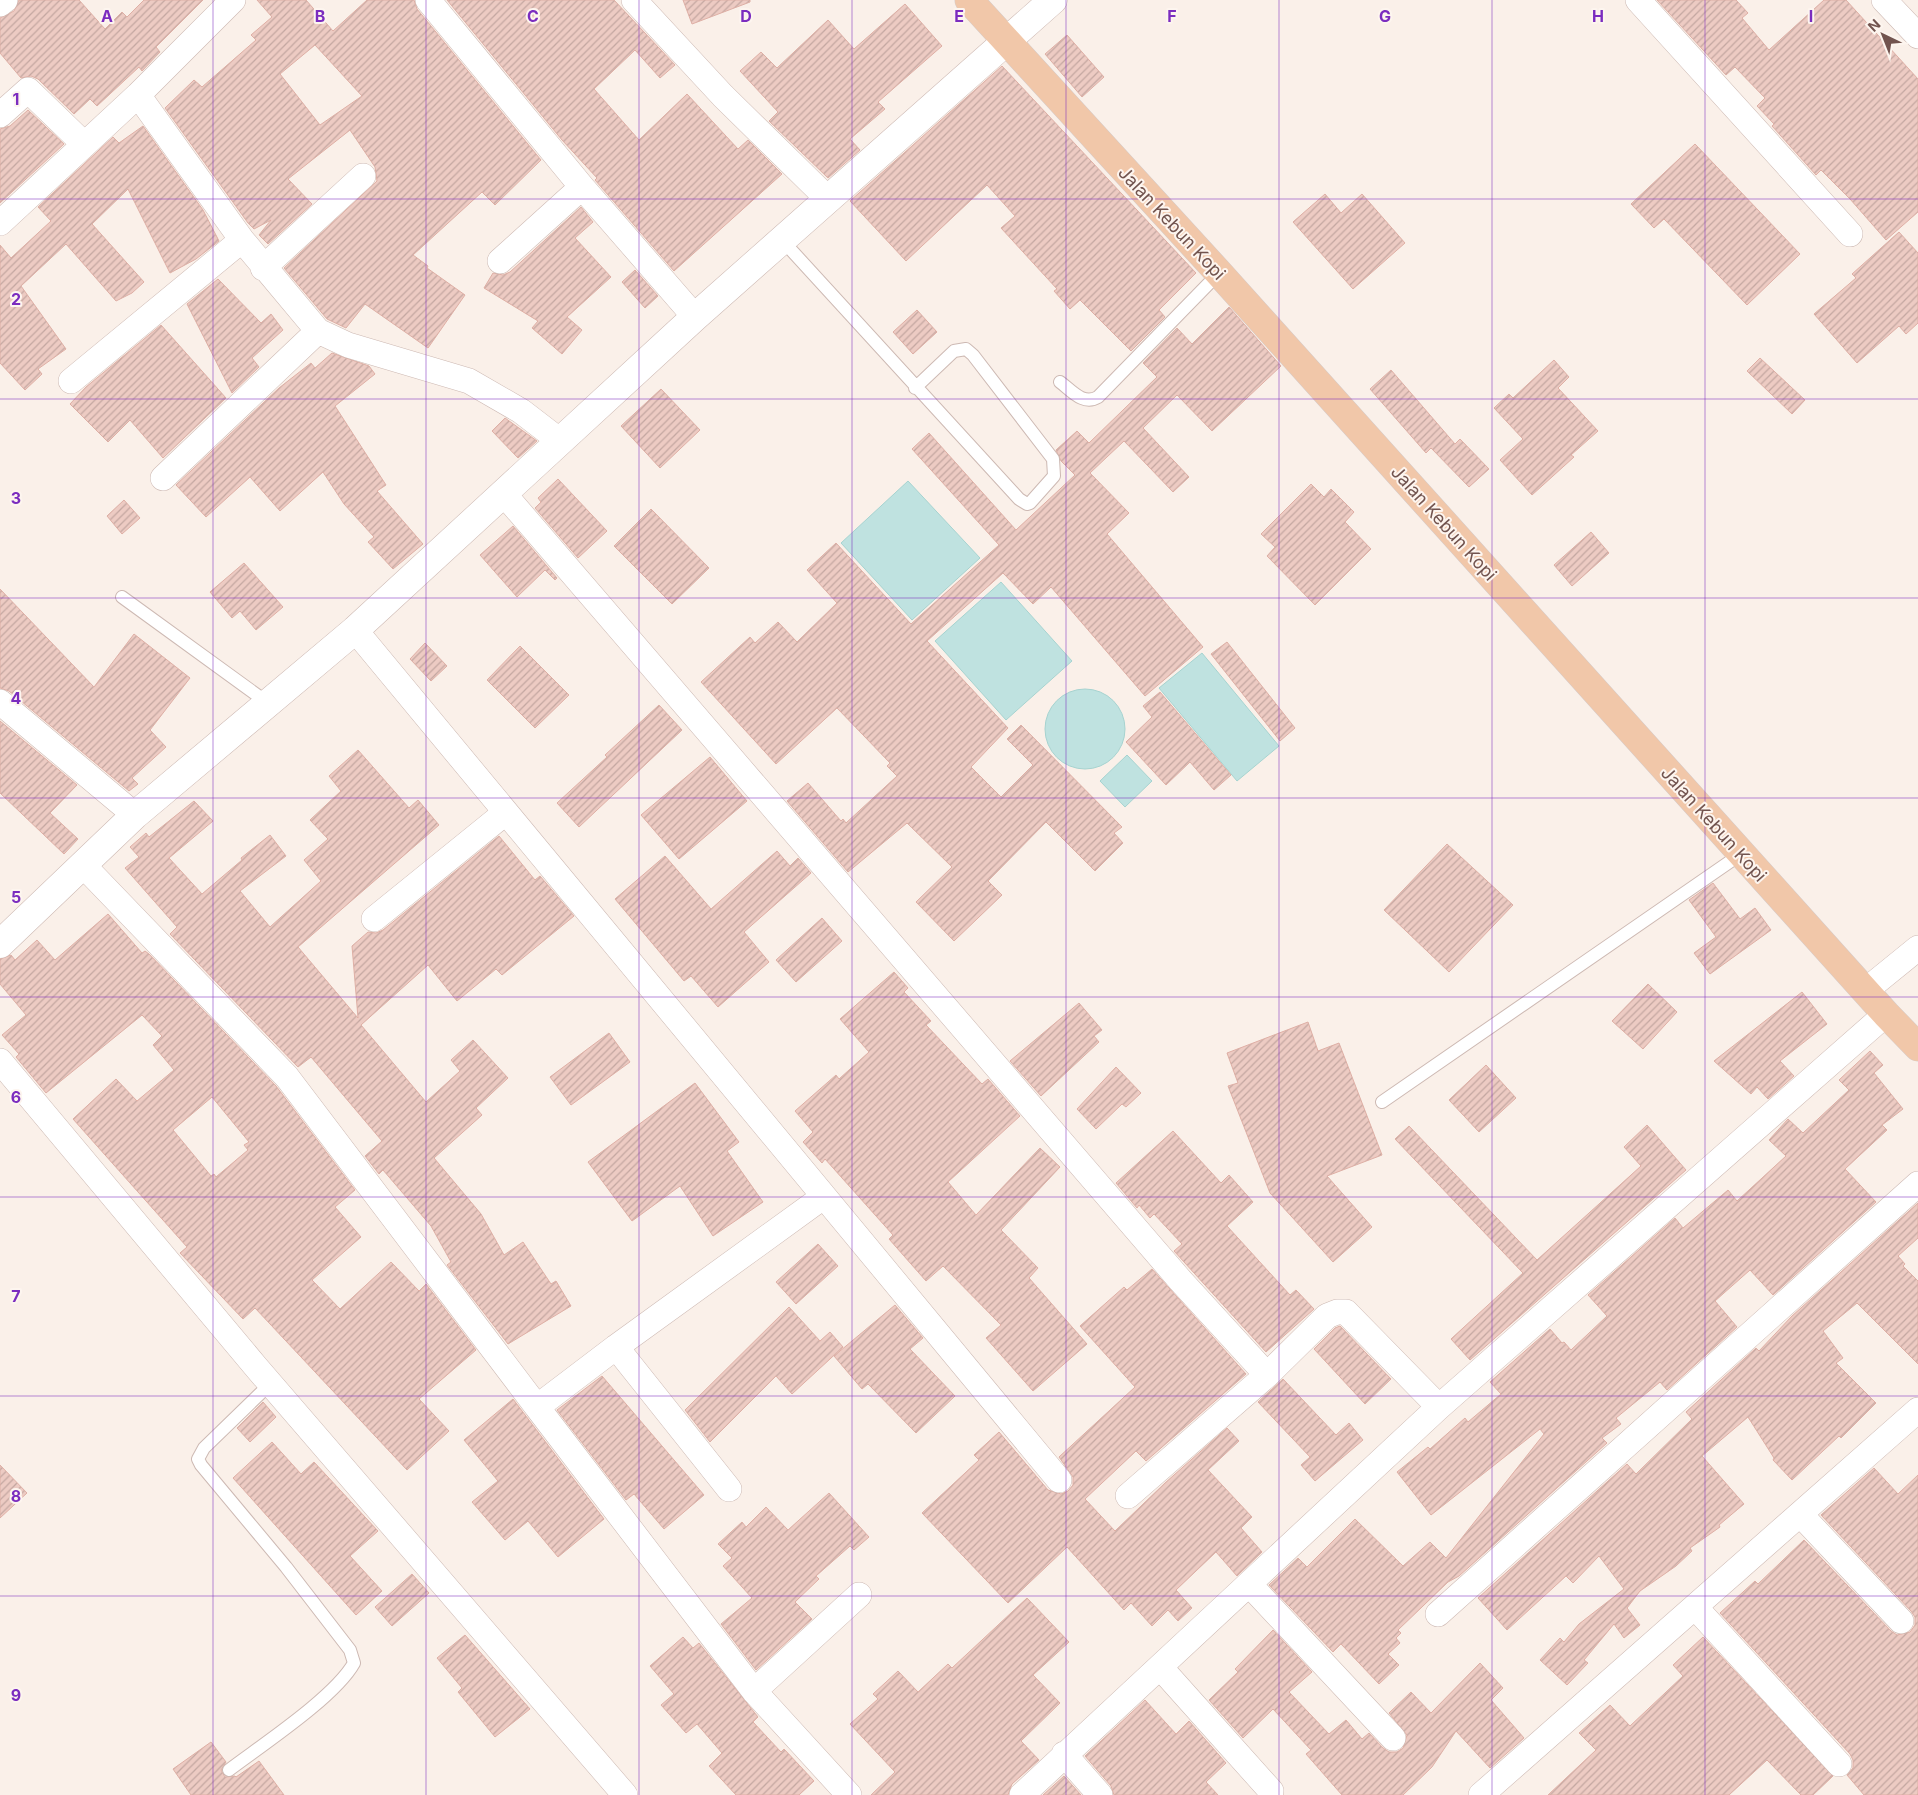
<svg xmlns="http://www.w3.org/2000/svg" width="1918" height="1795" viewBox="0 0 1918 1795" font-family="Inter,sans-serif">
<style>
.water{fill:#bfe2e0;stroke:#a6d3d0}
.building{fill:url(#building-hatch);stroke:#deafa5;fill-rule:evenodd}
.lines{fill:none;stroke-linecap:round;stroke-linejoin:round}
.service-casing{stroke:#cdb9b3;stroke-width:14}
.minor-casing{stroke:#cdb9b3;stroke-width:26}
.tertiary-casing{stroke:#cdb9b3;stroke-width:29}
.primary-casing{stroke:#d5ccca;stroke-width:29}
.service{stroke:#fff;stroke-width:12}
.minor{stroke:#fff;stroke-width:25}
.tertiary{stroke:#fff;stroke-width:28}
.primary{stroke:#f1c7a9;stroke-width:28}
.grid{fill:none;stroke:#7b2cbf;stroke-width:1;stroke-opacity:0.55}
.labels{text-anchor:middle;dominant-baseline:central;stroke-width:4;stroke-linejoin:round;paint-order:stroke}
.street-label{font-size:18px;fill:#72544f;stroke:#fdf5ef}
.grid-label{font-size:16px;text-anchor:middle;font-weight:bold;fill:#7b2cbf;stroke:#fdf5ef;stroke-width:4;stroke-linejoin:round;paint-order:stroke}
</style>
<defs>
<pattern id="building-hatch" width="6" height="6" patternUnits="userSpaceOnUse" patternTransform="scale(1.25)"><rect width="6" height="6" fill="#edcbc3"/><path d="M-1 1l2-2M0 6l6-6M5 7l2-2" fill="none" stroke="#c4a7a1"/></pattern>
</defs>
<rect width="100%" height="100%" fill="#faf0e9"/>
<!-- water -->
<path class="water" d="M 908,481 L 980,558 L 912,620 L 841,543 Z
M 1001,582 L 1072,661 L 1006,720 L 935,641 Z
M 1202,653 L 1279,746 L 1237,781 L 1159,688 Z
M1045 729a40 40 0 1 1 80 0a40 40 0 1 1-80 0Z
M 1127,755 L 1152,781 L 1125,807 L 1100,781 Z"/>
<!-- building -->
<path class="building" d="M 19,0 L 79,0 L 105,29 L 122,12 L 127,17 L 144,0 L 203,0 L 156,47 L 160,52 L 142,71 L 139,67 L 97,106 L 90,99 L 74,114 L 38,79 L 31,76 L 21,78 L 0,53 L 0,18 L 14,11 Z
M 257,0 L 306,0 L 333,31 L 367,0 L 414,0 L 417,9 L 541,160 L 495,205 L 482,192 L 413,255 L 428,266 L 427,268 L 465,295 L 428,348 L 365,304 L 346,328 L 327,319 L 284,268 L 377,181 L 375,167 L 350,130 L 288,179 L 312,204 L 268,244 L 259,235 L 271,220 L 254,229 L 248,223 L 165,108 L 194,80 L 202,87 L 256,40 L 251,35 L 272,17 ZM 315,45 L 362,96 L 320,125 L 280,74 Z
M 447,0 L 614,0 L 675,65 L 660,78 L 635,50 L 594,89 L 639,140 L 687,94 L 738,149 L 748,140 L 782,174 L 674,271 L 595,180 L 597,178 L 562,140 Z
M 683,0 L 750,0 L 750,2 L 692,24 Z
M 1657,0 L 1736,0 L 1748,13 L 1742,18 L 1769,50 L 1824,0 L 1846,0 L 1918,79 L 1918,212 L 1886,240 L 1850,199 L 1821,170 L 1816,175 L 1772,126 L 1774,124 L 1757,106 L 1765,98 L 1735,67 L 1726,75 Z
M 905,4 L 942,46 L 878,102 L 885,109 L 850,139 L 860,150 L 828,178 L 769,121 L 778,112 L 740,71 L 761,52 L 777,68 L 828,20 L 854,49 Z
M 1067,35 L 1104,77 L 1082,97 L 1045,54 Z
M 1002,66 L 1196,273 L 1159,310 L 1165,317 L 1131,351 L 1080,300 L 1070,309 L 1054,291 L 1057,289 L 1001,228 L 1015,216 L 987,185 L 906,261 L 850,201 Z
M 28,110 L 64,144 L 0,203 L 0,129 L 10,126 Z
M 143,126 L 203,210 L 219,241 L 196,259 L 170,273 L 128,189 L 92,224 L 144,282 L 132,293 L 116,301 L 66,244 L 21,286 L 66,349 L 38,369 L 42,374 L 25,390 L 0,363 L 0,245 L 11,258 L 51,221 L 38,207 L 113,137 L 119,143 Z
M 1695,144 L 1800,254 L 1747,305 L 1664,219 L 1654,228 L 1631,204 Z
M 1325,194 L 1341,213 L 1362,194 L 1405,243 L 1353,289 L 1293,222 Z
M 581,207 L 593,222 L 575,238 L 611,277 L 567,317 L 582,330 L 562,354 L 532,328 L 538,321 L 484,288 L 493,273 L 503,275 L 510,272 Z
M 1899,232 L 1918,253 L 1918,323 L 1906,334 L 1899,326 L 1857,363 L 1814,314 L 1856,278 L 1852,274 Z
M 635,270 L 658,296 L 645,308 L 622,282 Z
M 218,279 L 261,323 L 271,314 L 283,330 L 252,358 L 259,367 L 232,393 L 187,304 Z
M 1229,307 L 1281,366 L 1212,431 L 1177,395 L 1143,428 L 1189,477 L 1173,492 L 1124,441 L 1090,473 L 1129,513 L 1107,534 L 1203,647 L 1145,696 L 1051,587 L 1033,604 L 1003,573 L 927,641 L 1008,728 L 971,767 L 1001,797 L 1033,765 L 1007,739 L 1021,725 L 1122,827 L 1114,833 L 1123,843 L 1095,871 L 1046,822 L 988,881 L 1002,895 L 954,941 L 916,902 L 952,867 L 907,823 L 848,872 L 787,801 L 808,783 L 841,821 L 843,819 L 846,823 L 897,776 L 887,766 L 890,763 L 837,708 L 776,764 L 701,682 L 750,637 L 755,643 L 778,622 L 797,642 L 837,603 L 807,570 L 836,543 L 911,624 L 999,545 L 912,449 L 929,433 L 1016,530 L 1075,475 L 1061,461 L 1056,450 L 1077,431 L 1089,443 L 1157,377 L 1143,363 L 1177,328 L 1192,344 Z
M 917,310 L 937,332 L 913,354 L 893,332 Z
M 161,325 L 226,398 L 163,458 L 130,420 L 108,442 L 70,404 L 86,387 Z
M 332,353 L 369,366 L 375,374 L 335,406 L 386,485 L 377,491 L 423,544 L 393,569 L 368,542 L 374,537 L 344,504 L 323,472 L 280,511 L 250,477 L 206,517 L 176,485 L 279,388 L 311,363 L 315,368 Z
M 1760,358 L 1805,400 L 1792,414 L 1747,371 Z
M 1554,360 L 1569,377 L 1558,388 L 1598,431 L 1571,455 L 1574,457 L 1532,495 L 1500,460 L 1523,439 L 1494,408 L 1509,394 L 1513,398 Z
M 1391,370 L 1455,444 L 1460,439 L 1489,469 L 1469,487 L 1431,448 L 1426,453 L 1370,389 Z
M 661,389 L 700,430 L 660,468 L 621,426 Z
M 505,418 L 537,441 L 518,458 L 492,431 Z
M 558,479 L 607,531 L 578,558 L 535,508 L 541,502 L 538,498 Z
M 1311,484 L 1324,497 L 1331,489 L 1354,512 L 1345,522 L 1371,549 L 1315,605 L 1267,556 L 1275,547 L 1261,534 Z
M 124,500 L 140,518 L 122,534 L 107,516 Z
M 651,509 L 709,568 L 672,604 L 614,546 Z
M 513,526 L 557,578 L 555,580 L 545,570 L 517,597 L 480,555 Z
M 1591,532 L 1609,553 L 1572,586 L 1554,565 Z
M 244,563 L 283,607 L 256,630 L 240,611 L 232,618 L 210,592 Z
M 0,589 L 94,687 L 134,634 L 190,678 L 150,730 L 166,747 L 132,778 L 138,784 L 129,791 L 9,691 L 0,688 Z
M 1227,642 L 1295,728 L 1280,741 L 1211,654 Z
M 425,643 L 447,666 L 431,681 L 410,659 Z
M 520,646 L 569,695 L 535,728 L 487,680 Z
M 1160,692 L 1231,775 L 1214,790 L 1190,762 L 1166,785 L 1126,742 L 1152,717 L 1143,706 Z
M 659,705 L 682,730 L 579,827 L 557,803 L 607,757 L 605,755 Z
M 0,721 L 77,785 L 50,813 L 78,839 L 64,854 L 0,793 Z
M 358,750 L 409,808 L 418,800 L 439,825 L 298,947 L 358,1018 L 352,946 L 368,932 L 376,933 L 383,930 L 499,836 L 535,880 L 540,876 L 574,916 L 502,975 L 496,969 L 457,1001 L 428,965 L 361,1025 L 426,1102 L 460,1071 L 451,1060 L 473,1040 L 508,1078 L 476,1108 L 482,1115 L 434,1158 L 481,1214 L 504,1255 L 523,1242 L 551,1284 L 556,1281 L 571,1306 L 508,1344 L 447,1265 L 451,1262 L 431,1226 L 383,1170 L 379,1174 L 365,1156 L 382,1141 L 311,1057 L 298,1067 L 170,934 L 177,927 L 125,868 L 139,857 L 130,847 L 146,833 L 149,837 L 194,801 L 213,821 L 169,858 L 202,894 L 242,860 L 241,858 L 270,835 L 286,856 L 240,891 L 270,927 L 321,881 L 304,860 L 328,839 L 310,820 L 341,791 L 329,776 Z
M 710,757 L 747,801 L 679,859 L 641,815 Z
M 1447,844 L 1513,905 L 1449,972 L 1384,910 Z
M 777,851 L 790,866 L 798,858 L 811,873 L 744,932 L 769,962 L 718,1007 L 691,976 L 684,981 L 615,899 L 665,856 L 711,909 Z
M 1713,883 L 1740,919 L 1755,908 L 1771,930 L 1710,974 L 1694,953 L 1716,937 L 1689,900 Z
M 108,914 L 142,953 L 145,951 L 149,954 L 276,1086 L 355,1190 L 335,1207 L 361,1237 L 312,1280 L 340,1309 L 391,1262 L 419,1291 L 426,1284 L 476,1350 L 419,1399 L 449,1431 L 407,1470 L 255,1308 L 243,1319 L 180,1253 L 187,1247 L 73,1119 L 116,1079 L 137,1101 L 174,1070 L 153,1045 L 162,1036 L 142,1015 L 46,1093 L 16,1057 L 19,1054 L 2,1035 L 26,1015 L 0,984 L 0,959 L 11,955 L 15,960 L 37,940 L 55,960 ZM 212,1097 L 249,1142 L 244,1145 L 248,1150 L 216,1177 L 214,1174 L 211,1176 L 173,1130 Z
M 822,918 L 842,941 L 796,982 L 776,960 Z
M 894,972 L 908,988 L 904,992 L 931,1021 L 926,1025 L 982,1084 L 988,1079 L 1020,1116 L 948,1182 L 976,1215 L 1040,1148 L 1060,1167 L 1001,1230 L 1038,1268 L 1029,1278 L 1087,1344 L 1033,1391 L 986,1338 L 1001,1325 L 943,1266 L 926,1281 L 889,1239 L 893,1235 L 825,1159 L 822,1163 L 803,1142 L 813,1132 L 795,1111 L 836,1075 L 839,1079 L 869,1052 L 840,1019 Z
M 1648,984 L 1677,1012 L 1643,1049 L 1612,1021 Z
M 1802,992 L 1827,1024 L 1780,1061 L 1794,1076 L 1768,1099 L 1757,1087 L 1751,1094 L 1714,1061 Z
M 1079,1003 L 1102,1030 L 1094,1036 L 1099,1042 L 1041,1096 L 1010,1061 Z
M 1308,1022 L 1318,1051 L 1339,1043 L 1382,1155 L 1327,1176 L 1372,1227 L 1333,1262 L 1270,1193 L 1228,1086 L 1238,1083 L 1227,1053 Z
M 609,1033 L 630,1062 L 571,1105 L 550,1077 Z
M 1870,1051 L 1883,1065 L 1874,1073 L 1903,1109 L 1882,1125 L 1887,1130 L 1845,1169 L 1876,1202 L 1773,1295 L 1750,1270 L 1715,1301 L 1737,1327 L 1667,1390 L 1660,1382 L 1616,1418 L 1621,1424 L 1602,1438 L 1607,1443 L 1459,1576 L 1448,1582 L 1398,1630 L 1401,1633 L 1396,1638 L 1400,1643 L 1388,1654 L 1399,1665 L 1379,1684 L 1341,1644 L 1333,1652 L 1269,1585 L 1298,1558 L 1307,1567 L 1355,1519 L 1403,1566 L 1430,1542 L 1446,1558 L 1544,1434 L 1540,1429 L 1431,1515 L 1397,1472 L 1428,1447 L 1430,1449 L 1465,1418 L 1468,1422 L 1501,1394 L 1490,1382 L 1550,1329 L 1562,1343 L 1564,1342 L 1571,1350 L 1607,1316 L 1588,1295 L 1675,1218 L 1683,1228 L 1728,1190 L 1737,1201 L 1786,1156 L 1769,1140 L 1788,1119 L 1803,1133 L 1849,1090 L 1839,1080 Z
M 1486,1065 L 1516,1098 L 1479,1132 L 1449,1100 Z
M 1116,1067 L 1141,1093 L 1126,1107 L 1122,1104 L 1096,1129 L 1077,1109 Z
M 695,1083 L 739,1142 L 727,1151 L 763,1202 L 713,1236 L 680,1186 L 632,1221 L 588,1162 Z
M 1647,1125 L 1686,1170 L 1470,1360 L 1451,1339 L 1523,1273 L 1395,1139 L 1409,1126 L 1537,1260 L 1641,1166 L 1624,1147 Z
M 1173,1131 L 1221,1183 L 1229,1175 L 1253,1202 L 1227,1226 L 1290,1295 L 1296,1290 L 1314,1309 L 1266,1352 L 1174,1251 L 1182,1244 L 1154,1214 L 1150,1218 L 1139,1205 L 1137,1208 L 1116,1183 Z
M 1918,1203 L 1918,1238 L 1898,1256 L 1905,1264 L 1903,1266 L 1918,1281 L 1918,1364 L 1857,1303 L 1823,1331 L 1843,1358 L 1836,1363 L 1876,1403 L 1841,1438 L 1839,1436 L 1792,1480 L 1773,1460 L 1774,1458 L 1748,1417 L 1702,1456 L 1744,1504 L 1719,1525 L 1720,1527 L 1690,1548 L 1692,1551 L 1676,1566 L 1640,1591 L 1627,1608 L 1640,1625 L 1624,1638 L 1614,1624 L 1584,1660 L 1588,1663 L 1567,1685 L 1540,1660 L 1560,1638 L 1564,1642 L 1579,1624 L 1624,1589 L 1599,1556 L 1573,1583 L 1566,1576 L 1507,1630 L 1478,1598 L 1627,1464 L 1636,1474 L 1692,1419 L 1686,1412 L 1756,1348 L 1759,1351 L 1792,1316 Z
M 818,1244 L 838,1266 L 796,1304 L 776,1282 Z
M 1152,1269 L 1246,1374 L 1146,1461 L 1136,1451 L 1085,1499 L 1115,1531 L 1165,1483 L 1227,1428 L 1239,1441 L 1208,1470 L 1252,1517 L 1241,1528 L 1262,1552 L 1237,1576 L 1216,1552 L 1176,1590 L 1192,1608 L 1178,1621 L 1168,1610 L 1152,1626 L 1131,1603 L 1124,1610 L 1067,1547 L 1008,1603 L 922,1513 L 979,1460 L 974,1455 L 999,1432 L 1048,1490 L 1061,1494 L 1068,1491 L 1073,1485 L 1073,1477 L 1059,1457 L 1135,1387 L 1080,1326 L 1124,1287 L 1127,1290 Z
M 895,1305 L 923,1338 L 910,1349 L 955,1396 L 916,1433 L 868,1384 L 862,1389 L 834,1356 Z
M 789,1307 L 820,1341 L 830,1332 L 843,1347 L 792,1394 L 776,1376 L 710,1442 L 685,1410 Z
M 1340,1326 L 1391,1379 L 1365,1404 L 1314,1349 L 1335,1328 Z
M 602,1376 L 704,1495 L 664,1529 L 634,1494 L 626,1500 L 557,1410 Z
M 1283,1379 L 1336,1435 L 1349,1423 L 1363,1440 L 1315,1481 L 1301,1465 L 1310,1457 L 1258,1402 Z
M 513,1399 L 604,1519 L 558,1557 L 528,1521 L 505,1540 L 472,1502 L 498,1481 L 464,1440 Z
M 263,1402 L 276,1417 L 250,1442 L 237,1428 Z
M 272,1442 L 301,1474 L 314,1462 L 378,1531 L 350,1556 L 382,1591 L 356,1615 L 233,1478 Z
M 0,1465 L 27,1493 L 0,1518 Z
M 1874,1468 L 1898,1494 L 1918,1475 L 1918,1795 L 1864,1795 L 1847,1775 L 1853,1768 L 1853,1760 L 1850,1754 L 1720,1613 L 1755,1581 L 1758,1584 L 1804,1540 L 1891,1631 L 1897,1635 L 1910,1632 L 1915,1625 L 1915,1617 L 1911,1611 L 1821,1515 Z
M 829,1493 L 869,1537 L 854,1550 L 850,1546 L 816,1576 L 819,1579 L 795,1602 L 812,1619 L 756,1670 L 721,1624 L 752,1598 L 723,1566 L 732,1558 L 718,1544 L 742,1522 L 746,1527 L 766,1507 L 788,1530 Z
M 412,1574 L 429,1593 L 392,1626 L 375,1607 Z
M 1027,1598 L 1069,1642 L 1033,1675 L 1060,1703 L 1021,1741 L 1039,1760 L 1012,1784 L 1008,1795 L 871,1795 L 895,1772 L 850,1724 L 878,1699 L 873,1694 L 898,1671 L 918,1692 L 948,1664 L 952,1668 Z
M 1273,1630 L 1312,1672 L 1289,1692 L 1329,1734 L 1346,1720 L 1362,1739 L 1369,1733 L 1383,1748 L 1389,1752 L 1397,1752 L 1403,1748 L 1407,1735 L 1389,1713 L 1411,1692 L 1431,1713 L 1480,1663 L 1503,1688 L 1491,1700 L 1524,1738 L 1490,1768 L 1456,1731 L 1432,1767 L 1403,1795 L 1342,1795 L 1306,1754 L 1311,1750 L 1273,1709 L 1243,1738 L 1209,1700 L 1238,1672 L 1235,1669 Z
M 465,1635 L 530,1709 L 495,1737 L 458,1692 L 462,1688 L 437,1658 Z
M 683,1637 L 693,1648 L 699,1643 L 758,1717 L 753,1722 L 781,1752 L 784,1749 L 814,1781 L 799,1795 L 736,1795 L 709,1766 L 722,1753 L 697,1724 L 686,1733 L 661,1705 L 674,1694 L 650,1666 Z
M 1703,1637 L 1833,1776 L 1813,1795 L 1801,1795 L 1767,1760 L 1729,1795 L 1548,1795 L 1596,1750 L 1579,1733 L 1610,1705 L 1630,1726 L 1683,1676 L 1673,1665 Z
M 1145,1700 L 1176,1734 L 1189,1721 L 1226,1763 L 1206,1782 L 1218,1795 L 1114,1795 L 1111,1786 L 1085,1756 Z
M 211,1742 L 226,1762 L 221,1770 L 225,1777 L 235,1776 L 236,1777 L 259,1761 L 284,1795 L 191,1795 L 173,1769 Z
M 1064,1776 L 1081,1795 L 1043,1795 Z"/>
<g class="lines">
<!-- service casing -->
<g class="service-casing">
<path id="service" d="M 782,240 L 1019,499 L 1027,504 L 1030,503 L 1054,476 L 1053,459 L 973,355 L 966,349 L 954,351 L 915,388
M 1060,382 C 1071,390 1083,406 1098,397 L 1219,273
M 122,597 L 268,703
M 1382,1102 L 1741,854
M 229,1770 C 262,1745 335,1697 354,1663 L 350,1650 L 286,1567 L 201,1465 L 198,1459 L 204,1448 L 270,1384"/>
</g>
<!-- minor casing -->
<g class="minor-casing">
<path id="minor" d="M 428,0 L 582,187 L 695,317
M 634,0 L 723,96 L 827,198
M 1638,0 L 1850,234
M 1884,0 L 1918,36
M 0,4 L 5,0
M 138,95 L 242,240 L 318,331 L 348,345 L 469,381 L 521,411 L 560,441
M 0,115 L 28,90 L 84,144
M 0,223 L 138,95 L 233,0
M 500,261 L 582,187
M 263,268 L 363,176
M 71,381 L 242,240
M 163,478 L 318,331
M 504,494 L 1180,1280 L 1267,1375
M 355,630 L 1059,1480
M 0,702 L 135,815
M 83,865 L 287,1077 L 537,1407 L 616,1347 L 823,1197
M 374,919 L 505,813
M 1865,991 L 1918,948
M 0,1061 L 256,1367 L 625,1795
M 616,1347 L 729,1489
M 537,1407 L 754,1691 L 849,1795
M 1128,1496 L 1267,1375 L 1327,1316 L 1337,1312 L 1346,1312 L 1439,1407
M 1800,1514 L 1901,1621
M 1249,1584 L 1393,1738
M 1695,1607 L 1839,1764
M 1438,1614 L 1918,1184
M 1160,1667 L 1271,1791
M 754,1691 L 859,1595
M 1064,1754 L 1100,1795
M 1022,1795 L 1439,1407 L 1886,1014
M 1481,1795 L 1918,1410"/>
</g>
<!-- tertiary casing -->
<g class="tertiary-casing">
<path id="tertiary" d="M 0,944 L 135,815 L 355,630 L 695,317 L 1053,0"/>
</g>
<!-- primary casing -->
<g class="primary-casing">
<path id="primary" d="M 969,0 L 1219,273 L 1886,1014 L 1918,1047"/>
</g>
<!-- service -->
<use href="#service" class="service"/>
<!-- minor -->
<use href="#minor" class="minor"/>
<!-- tertiary -->
<use href="#tertiary" class="tertiary"/>
<!-- primary -->
<use href="#primary" class="primary"/>
</g>
<!-- grid -->
<path class="grid" d="M 213,0 L 213,1795M 426,0 L 426,1795M 639,0 L 639,1795M 852,0 L 852,1795M 1066,0 L 1066,1795M 1279,0 L 1279,1795M 1492,0 L 1492,1795M 1705,0 L 1705,1795M 0,199 L 1918,199M 0,399 L 1918,399M 0,598 L 1918,598M 0,798 L 1918,798M 0,997 L 1918,997M 0,1197 L 1918,1197M 0,1396 L 1918,1396M 0,1596 L 1918,1596"/>
<g class="labels">
<!-- street labels -->
<g class="street-label">
<text transform="translate(1172 223) rotate(47)">Jalan Kebun Kopi</text>
<text transform="translate(1444 523) rotate(48)">Jalan Kebun Kopi</text>
<text transform="translate(1714 824) rotate(48)">Jalan Kebun Kopi</text>
</g>
</g>
<g class="grid-label">
<text x="107" y="22">A</text>
<text x="320" y="22">B</text>
<text x="533" y="22">C</text>
<text x="746" y="22">D</text>
<text x="959" y="22">E</text>
<text x="1172" y="22">F</text>
<text x="1385" y="22">G</text>
<text x="1598" y="22">H</text>
<text x="1811" y="22">I</text>
<text x="16" y="105">1</text>
<text x="16" y="305">2</text>
<text x="16" y="504">3</text>
<text x="16" y="704">4</text>
<text x="16" y="903">5</text>
<text x="16" y="1103">6</text>
<text x="16" y="1302">7</text>
<text x="16" y="1502">8</text>
<text x="16" y="1701">9</text>
</g>
<!-- north arrow -->
<g transform="translate(1883 35) rotate(317)" stroke="#fdf5ef" stroke-width="4" paint-order="stroke">
<path d="M0-4L9 19L0 12L-9 19Z" fill="#72544f"/>
<text y="-8" font-size="14" font-weight="bold" text-anchor="middle" fill="#72544f">N</text>
</g>
</svg>
